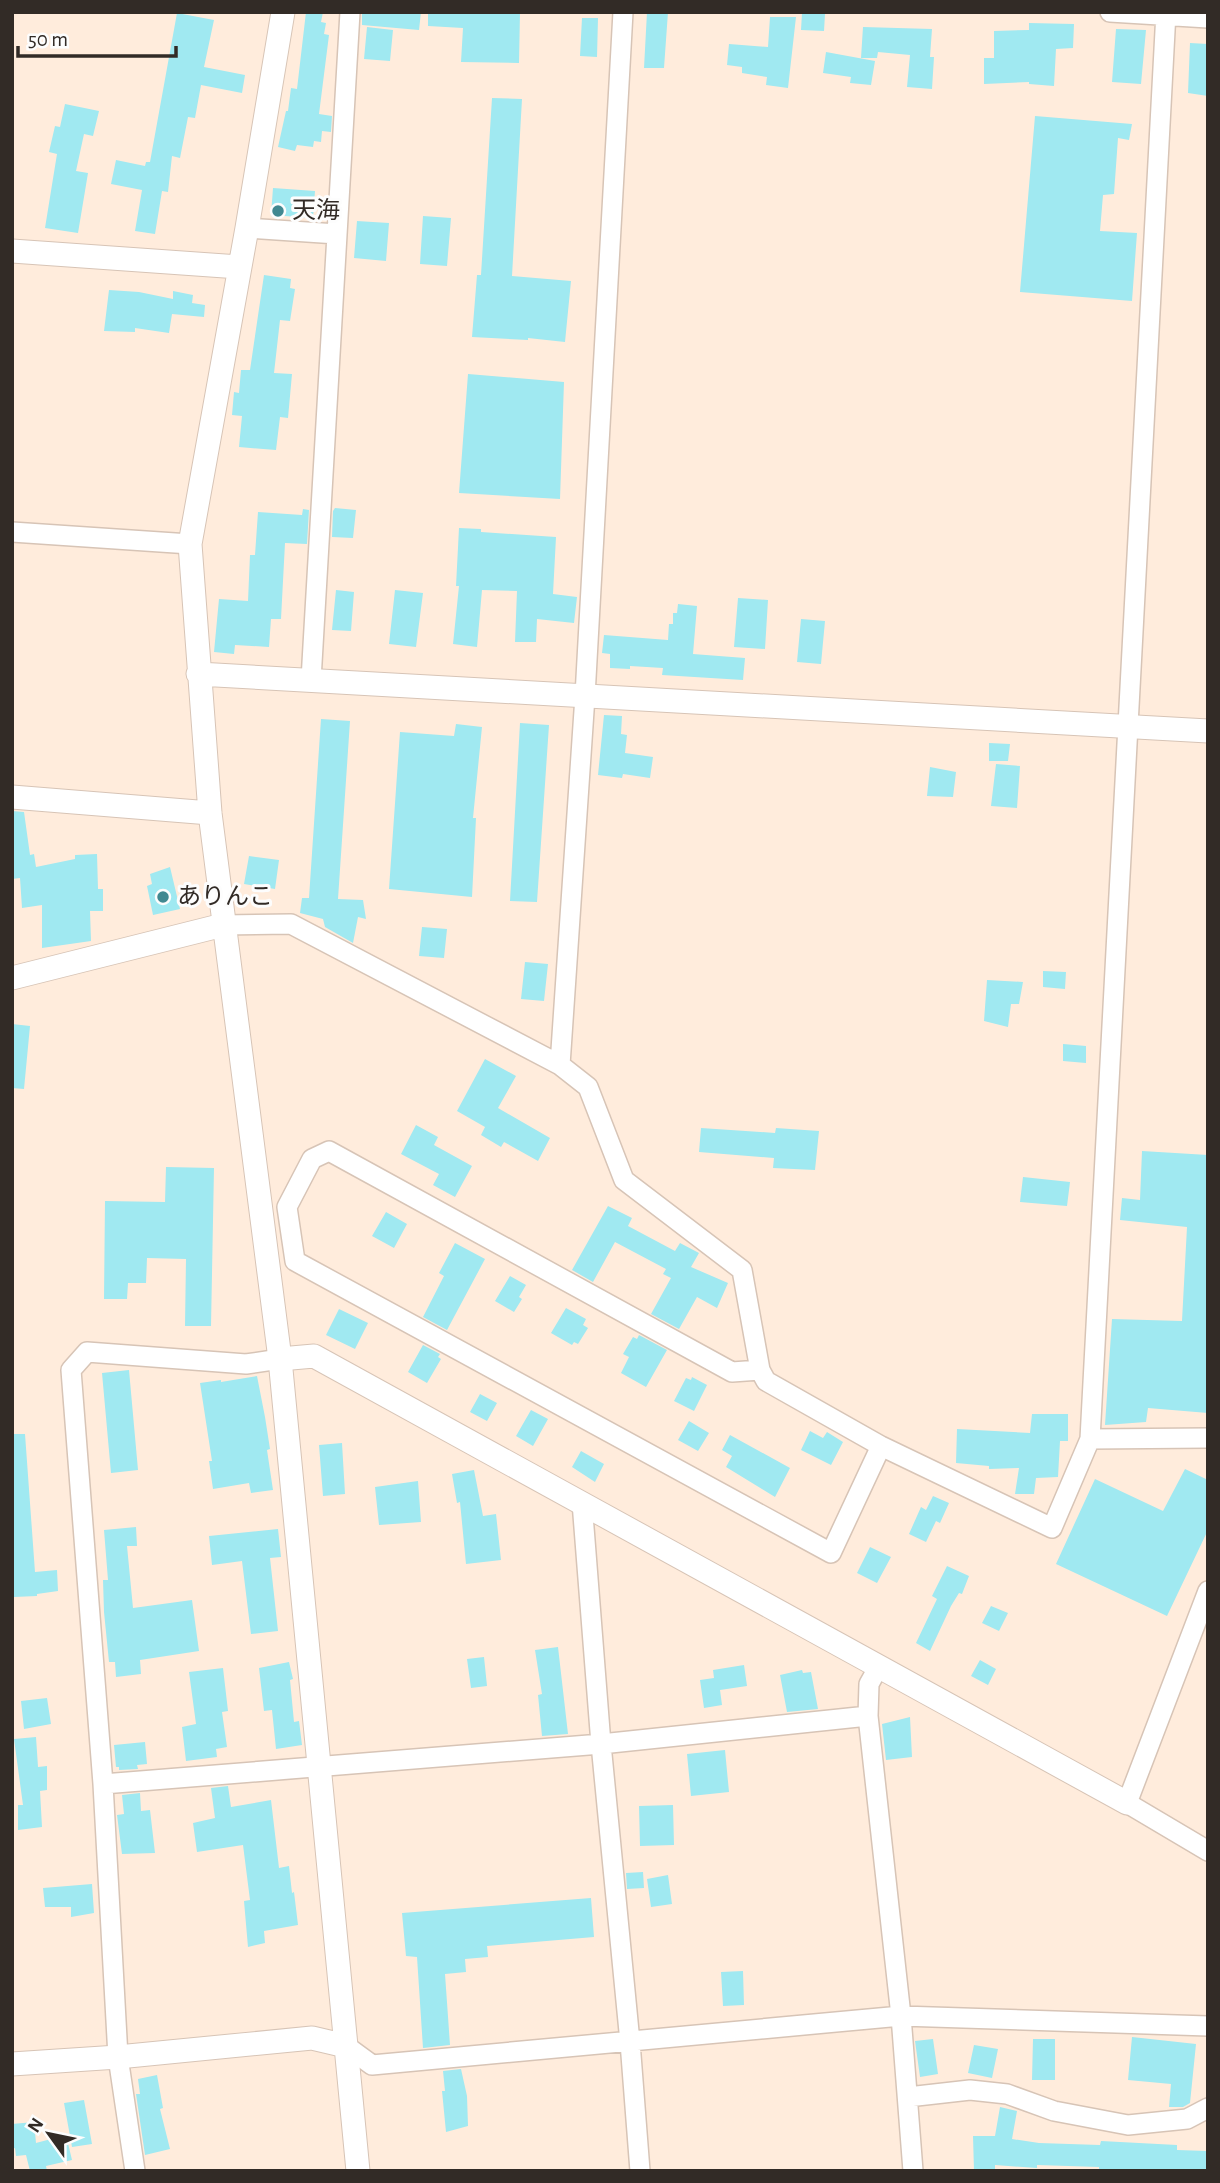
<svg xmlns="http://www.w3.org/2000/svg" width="1220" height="2183" viewBox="0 0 1220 2183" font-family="'Alegreya Sans','Noto Sans JP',sans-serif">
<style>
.building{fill:#a0e9f1}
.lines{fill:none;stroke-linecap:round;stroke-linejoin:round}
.minor-casing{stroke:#d7c4b6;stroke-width:22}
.tertiary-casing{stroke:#d7c4b6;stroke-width:25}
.minor{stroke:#fff;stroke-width:19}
.tertiary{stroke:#fff;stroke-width:23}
.poi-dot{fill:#418890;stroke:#fdfdfd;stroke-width:2.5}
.labels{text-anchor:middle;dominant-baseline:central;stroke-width:6;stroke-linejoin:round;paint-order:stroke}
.poi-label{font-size:24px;fill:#322b26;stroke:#fdfdfd;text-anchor:start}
</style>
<rect width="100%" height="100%" fill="#ffecdc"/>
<!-- building -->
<path class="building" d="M 306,12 L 323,12 L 321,22 L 326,23 L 324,34 L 329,35 L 319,114 L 332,116 L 331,132 L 322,131 L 321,142 L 314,141 L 313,147 L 297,145 L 295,151 L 278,147 L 286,111 L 288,111 L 291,88 L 297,89 Z
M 362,12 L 421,12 L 419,30 L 362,25 Z
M 428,12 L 520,12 L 519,63 L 461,62 L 463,28 L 428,26 Z
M 647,12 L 668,12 L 664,68 L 644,68 Z
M 177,13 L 214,20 L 204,67 L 245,75 L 242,93 L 201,85 L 195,118 L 188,117 L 180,158 L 172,156 L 168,192 L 162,191 L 155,234 L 135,231 L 142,190 L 111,184 L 116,160 L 145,166 L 146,162 L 150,162 Z
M 802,13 L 825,14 L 824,31 L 801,30 Z
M 770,17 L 796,17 L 788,88 L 766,85 L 767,77 L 742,73 L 742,67 L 727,65 L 729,44 L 768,47 Z
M 582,18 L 598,18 L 597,57 L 580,56 Z
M 1029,23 L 1074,24 L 1073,48 L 1056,49 L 1054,86 L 1029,84 L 1029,82 L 984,84 L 984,58 L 994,58 L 994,31 L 1029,30 Z
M 367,27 L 393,30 L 390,61 L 364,59 Z
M 863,27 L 932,29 L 930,57 L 934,57 L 932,89 L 907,87 L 910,55 L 878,52 L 877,58 L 861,58 Z
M 1116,29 L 1146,30 L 1141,84 L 1112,82 Z
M 1190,43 L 1208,44 L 1208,96 L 1188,93 Z
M 826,52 L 875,61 L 871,85 L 850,83 L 851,77 L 823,73 Z
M 492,98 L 522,99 L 512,276 L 571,281 L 565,342 L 528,338 L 528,340 L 472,337 L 477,275 L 481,275 Z
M 65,104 L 99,111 L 93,136 L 84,134 L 76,171 L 88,173 L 78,233 L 45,228 L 57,154 L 49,152 L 55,126 L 60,127 Z
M 1035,116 L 1132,124 L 1129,140 L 1118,138 L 1114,194 L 1103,195 L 1100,231 L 1137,233 L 1132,301 L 1020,292 Z
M 273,188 L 315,191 L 313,218 L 271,215 Z
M 423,216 L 451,218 L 447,266 L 420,264 Z
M 357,221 L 389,223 L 386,261 L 354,258 Z
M 264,275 L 291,279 L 290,288 L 295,289 L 290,321 L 280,320 L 274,373 L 292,374 L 288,418 L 280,417 L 276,450 L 239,447 L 242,416 L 232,415 L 234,392 L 239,393 L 241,370 L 250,370 Z
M 109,290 L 139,292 L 173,299 L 173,291 L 193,295 L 192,303 L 205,305 L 204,317 L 172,314 L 169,333 L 135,328 L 135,332 L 104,331 Z
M 468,374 L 564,382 L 560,499 L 459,493 Z
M 335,508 L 356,510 L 353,538 L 332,537 L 333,511 Z
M 303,509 L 309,510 L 307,544 L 285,543 L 281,619 L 271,619 L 269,647 L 235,645 L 234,654 L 214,652 L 219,599 L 248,601 L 250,555 L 255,555 L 258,512 L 302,515 Z
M 459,528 L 481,529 L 481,532 L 556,537 L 553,594 L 577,597 L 574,623 L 537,619 L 536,642 L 515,642 L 517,591 L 482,590 L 477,647 L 453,644 L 459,586 L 456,586 Z
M 336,590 L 354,592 L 351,631 L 332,630 Z
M 395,590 L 423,593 L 416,647 L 389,644 Z
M 738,598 L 768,600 L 765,649 L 734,647 Z
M 678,604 L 697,606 L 693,654 L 745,658 L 743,680 L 662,675 L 663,668 L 630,666 L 630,669 L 610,668 L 610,654 L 602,653 L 604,635 L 668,640 L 669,624 L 673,624 L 673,613 L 677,613 Z
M 801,619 L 825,621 L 821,664 L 797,662 Z
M 604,715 L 622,716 L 621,734 L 627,735 L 625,753 L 653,757 L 650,778 L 623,774 L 622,778 L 598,775 Z
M 321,719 L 350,721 L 338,899 L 363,900 L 366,919 L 358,917 L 353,943 L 325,927 L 323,919 L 300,913 L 302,898 L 309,898 Z
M 520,723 L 549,725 L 537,902 L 510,901 Z
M 456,724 L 482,727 L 473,818 L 476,818 L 472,897 L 389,889 L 400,732 L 454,736 Z
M 989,743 L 1010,744 L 1008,761 L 989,761 Z
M 996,764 L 1020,766 L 1017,808 L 991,806 Z
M 930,767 L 956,772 L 953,797 L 927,796 Z
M 12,811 L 24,812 L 30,855 L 34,854 L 36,867 L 75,859 L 75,855 L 97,854 L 98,889 L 103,889 L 103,911 L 90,911 L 91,941 L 42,948 L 42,905 L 22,908 L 20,878 L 12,879 Z
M 249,856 L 279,860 L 275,889 L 244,884 Z
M 170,867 L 180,909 L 153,915 L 147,886 L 152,884 L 150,874 Z
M 422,927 L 447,929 L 444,958 L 419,956 Z
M 525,962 L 548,964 L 544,1001 L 521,999 Z
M 1043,971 L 1066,972 L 1065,989 L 1043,987 Z
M 987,980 L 1023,982 L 1019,1004 L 1011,1004 L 1008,1027 L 984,1021 Z
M 12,1024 L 30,1026 L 24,1089 L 12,1088 Z
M 1063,1044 L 1086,1046 L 1086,1063 L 1063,1061 Z
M 485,1059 L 516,1076 L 498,1108 L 550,1138 L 538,1161 L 504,1142 L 501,1147 L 481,1135 L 485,1127 L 457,1111 Z
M 416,1125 L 438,1137 L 434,1145 L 472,1166 L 455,1197 L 433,1185 L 439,1174 L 401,1154 Z
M 701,1128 L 775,1133 L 776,1128 L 819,1131 L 815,1170 L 773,1168 L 774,1158 L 699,1152 Z
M 1142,1151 L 1208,1155 L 1208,1413 L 1148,1408 L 1146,1422 L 1105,1425 L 1112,1319 L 1182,1321 L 1187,1227 L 1120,1220 L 1122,1198 L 1140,1200 Z
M 166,1167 L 214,1168 L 211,1326 L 185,1326 L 186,1259 L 147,1258 L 146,1283 L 128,1283 L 127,1299 L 104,1299 L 105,1201 L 165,1202 Z
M 1023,1177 L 1070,1182 L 1067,1206 L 1020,1202 Z
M 608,1206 L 632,1218 L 628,1226 L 675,1251 L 680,1243 L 699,1253 L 691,1267 L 728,1283 L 717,1308 L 697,1297 L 679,1329 L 651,1314 L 671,1278 L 663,1274 L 666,1269 L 615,1242 L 593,1282 L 572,1270 Z
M 386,1212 L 407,1224 L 394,1248 L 372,1236 Z
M 455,1243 L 485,1259 L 447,1330 L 423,1317 L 444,1276 L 439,1273 Z
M 510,1276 L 526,1285 L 519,1297 L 522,1299 L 514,1312 L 495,1301 Z
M 566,1308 L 586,1319 L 583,1325 L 588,1328 L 578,1344 L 574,1342 L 572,1345 L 551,1333 Z
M 339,1309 L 368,1323 L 355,1349 L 326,1335 Z
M 639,1335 L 667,1350 L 646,1387 L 621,1373 L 629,1357 L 623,1354 L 633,1337 L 637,1339 Z
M 423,1345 L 440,1354 L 438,1357 L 441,1359 L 427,1383 L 408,1372 Z
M 129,1370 L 138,1470 L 111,1473 L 102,1373 Z
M 257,1376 L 265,1417 L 270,1449 L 267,1450 L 273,1490 L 251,1493 L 249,1483 L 213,1489 L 209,1461 L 212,1461 L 200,1383 L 221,1380 L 221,1382 Z
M 692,1377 L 707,1385 L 694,1411 L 674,1401 L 686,1378 L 691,1380 Z
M 480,1394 L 497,1403 L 487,1421 L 470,1412 Z
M 531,1410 L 548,1419 L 533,1446 L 516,1436 Z
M 1032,1414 L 1068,1414 L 1068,1441 L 1060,1441 L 1058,1477 L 1036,1478 L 1034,1494 L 1015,1494 L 1019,1468 L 989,1469 L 989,1466 L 956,1463 L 957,1429 L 1030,1433 Z
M 689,1421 L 709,1433 L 698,1451 L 678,1440 Z
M 810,1431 L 823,1438 L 827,1432 L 843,1442 L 831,1465 L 801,1450 Z
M 12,1434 L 25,1434 L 35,1572 L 57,1570 L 58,1591 L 37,1594 L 37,1596 L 14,1597 Z
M 730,1435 L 790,1468 L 775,1497 L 726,1467 L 732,1456 L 722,1450 Z
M 342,1443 L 345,1494 L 323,1496 L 319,1445 Z
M 581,1451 L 604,1464 L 595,1482 L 572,1467 Z
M 1185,1469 L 1208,1480 L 1208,1530 L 1167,1616 L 1056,1564 L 1095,1479 L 1163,1511 Z
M 474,1470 L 483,1516 L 496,1514 L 501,1560 L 466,1564 L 460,1502 L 457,1503 L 452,1474 Z
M 418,1481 L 421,1522 L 379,1525 L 375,1487 Z
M 933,1496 L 949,1503 L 940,1523 L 936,1521 L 926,1542 L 909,1534 L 921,1507 L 926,1510 Z
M 136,1527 L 137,1546 L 127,1546 L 133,1608 L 192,1600 L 199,1651 L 140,1660 L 141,1674 L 116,1677 L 115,1662 L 109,1662 L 104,1612 L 103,1580 L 108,1580 L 104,1530 Z
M 278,1529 L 281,1557 L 270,1558 L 278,1631 L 251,1634 L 242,1561 L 212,1565 L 209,1536 Z
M 870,1547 L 891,1557 L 877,1583 L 857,1573 Z
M 947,1566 L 969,1576 L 962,1594 L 959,1593 L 951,1606 L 930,1651 L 916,1643 L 937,1599 L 932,1596 Z
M 991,1606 L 1008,1613 L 999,1631 L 982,1623 Z
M 558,1647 L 568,1734 L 542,1736 L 538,1695 L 542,1694 L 535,1650 Z
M 484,1657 L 487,1686 L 471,1688 L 467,1659 Z
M 980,1660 L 996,1669 L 988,1685 L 971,1676 Z
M 289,1662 L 293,1679 L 290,1680 L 294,1722 L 299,1721 L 302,1745 L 276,1749 L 272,1710 L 264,1711 L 259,1668 Z
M 744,1665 L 747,1686 L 720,1690 L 722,1705 L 704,1708 L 700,1680 L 714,1678 L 713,1670 Z
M 223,1668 L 228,1711 L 222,1712 L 227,1747 L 216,1749 L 217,1757 L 186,1761 L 182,1727 L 196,1724 L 189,1672 Z
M 802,1670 L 803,1673 L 811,1672 L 818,1709 L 787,1712 L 780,1675 Z
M 47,1698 L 51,1724 L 24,1729 L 21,1701 Z
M 910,1717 L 912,1757 L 886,1760 L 882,1724 Z
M 36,1737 L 38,1767 L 47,1766 L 47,1790 L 40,1791 L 42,1827 L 18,1830 L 18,1805 L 23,1805 L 14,1739 Z
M 145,1742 L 147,1764 L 137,1765 L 138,1769 L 119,1770 L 119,1767 L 116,1767 L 114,1745 Z
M 725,1750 L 729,1792 L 691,1796 L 687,1754 Z
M 228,1786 L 231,1807 L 271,1800 L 279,1868 L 289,1866 L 292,1893 L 294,1892 L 298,1925 L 264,1931 L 265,1943 L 248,1947 L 244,1901 L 250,1900 L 243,1845 L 197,1852 L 193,1823 L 215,1818 L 211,1788 Z
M 140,1793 L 141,1811 L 150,1810 L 155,1853 L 122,1854 L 117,1815 L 124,1814 L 122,1795 Z
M 673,1805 L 674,1845 L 640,1846 L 639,1806 Z
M 643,1872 L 644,1888 L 627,1889 L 626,1873 Z
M 668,1875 L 672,1904 L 651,1907 L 647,1879 Z
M 92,1884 L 94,1913 L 71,1917 L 71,1907 L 45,1907 L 43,1888 Z
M 591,1898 L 594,1937 L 487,1946 L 488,1957 L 465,1959 L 466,1972 L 445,1974 L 450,2045 L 423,2048 L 417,1957 L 406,1956 L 402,1913 Z
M 743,1971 L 744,2005 L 723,2006 L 721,1972 Z
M 1132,2037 L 1196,2044 L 1190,2103 L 1183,2107 L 1169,2107 L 1171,2084 L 1128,2080 Z
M 933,2039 L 938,2074 L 920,2077 L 915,2041 Z
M 1033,2039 L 1055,2039 L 1055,2080 L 1032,2080 Z
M 974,2045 L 998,2049 L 992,2078 L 968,2073 Z
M 461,2069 L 467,2096 L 468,2126 L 446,2132 L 442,2091 L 445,2091 L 443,2071 Z
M 157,2075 L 163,2108 L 160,2109 L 170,2149 L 145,2155 L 136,2094 L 140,2094 L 138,2079 Z
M 84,2100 L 92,2144 L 72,2147 L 64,2103 Z
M 1000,2107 L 1017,2111 L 1012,2139 L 1039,2143 L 1100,2145 L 1101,2141 L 1177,2145 L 1177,2150 L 1208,2151 L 1208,2171 L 1099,2171 L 1099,2167 L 1037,2165 L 1037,2168 L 995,2165 L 995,2171 L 974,2171 L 973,2136 L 995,2136 Z
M 34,2122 L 36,2143 L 66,2135 L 72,2160 L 46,2166 L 47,2171 L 30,2171 L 26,2155 L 16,2156 L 15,2148 L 12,2149 L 12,2124 Z"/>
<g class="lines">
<!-- minor casing -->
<g class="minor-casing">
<path id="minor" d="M 1110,12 L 1208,18
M 247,228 L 337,234
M 12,532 L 190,544
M 311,680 L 350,12
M 223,925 L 291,924 L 560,1065 L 588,1087 L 624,1180 L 742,1270 L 760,1370 L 766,1381 L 881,1446 L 1052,1528 L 1090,1439 L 1208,1438
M 560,1065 L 585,696 L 623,12
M 760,1370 L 732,1372 L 329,1151 L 312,1159 L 287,1207 L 295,1261 L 831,1553 L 881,1446
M 1090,1439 L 1166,12
M 582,1502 L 601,1744 L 630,2042 L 640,2171
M 1208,1591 L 1127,1803 L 1208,1851
M 879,1666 L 869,1684 L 868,1716 L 901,2016 L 913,2171
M 103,1784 L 601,1744 L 868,1716
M 346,2046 L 372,2065 L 901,2016 L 1208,2026
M 908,2097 L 970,2090 L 1007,2094 L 1054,2111 L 1128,2125 L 1187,2119 L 1208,2108
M 135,2171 L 118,2057 L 103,1784 L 71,1370 L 87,1352 L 246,1364 L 280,1359"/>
</g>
<!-- tertiary casing -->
<g class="tertiary-casing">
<path id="tertiary" d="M 283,12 L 247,228 L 190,544 L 210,813 L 280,1359 L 358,2171
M 12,251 L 239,267
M 198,674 L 1208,731
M 12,797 L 210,813
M 12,978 L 223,925
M 280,1359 L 314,1356 L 1127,1803
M 12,2064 L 118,2057 L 312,2038 L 346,2046"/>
</g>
<!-- minor -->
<use href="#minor" class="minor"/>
<!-- tertiary -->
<use href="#tertiary" class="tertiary"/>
</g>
<!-- markers -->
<g class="poi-dot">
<circle cx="278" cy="211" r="7"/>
<circle cx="163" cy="897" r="7"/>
</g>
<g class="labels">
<!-- poi labels -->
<g class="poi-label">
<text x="292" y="211">天海</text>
<text x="177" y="897">ありんこ</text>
</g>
</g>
<!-- border -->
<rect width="1220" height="2183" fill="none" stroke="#322b26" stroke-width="28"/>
<!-- north arrow -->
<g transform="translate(49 2134) rotate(303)" stroke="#fdfdfd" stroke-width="5" paint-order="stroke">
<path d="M0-5L12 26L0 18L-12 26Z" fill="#322b26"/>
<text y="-10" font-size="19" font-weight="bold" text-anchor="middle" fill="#322b26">N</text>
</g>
<!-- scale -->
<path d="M18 46v10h158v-10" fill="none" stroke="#322b26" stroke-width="3.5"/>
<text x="28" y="46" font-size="21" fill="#322b26" stroke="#fdfdfd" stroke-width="5" paint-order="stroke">50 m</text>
</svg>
